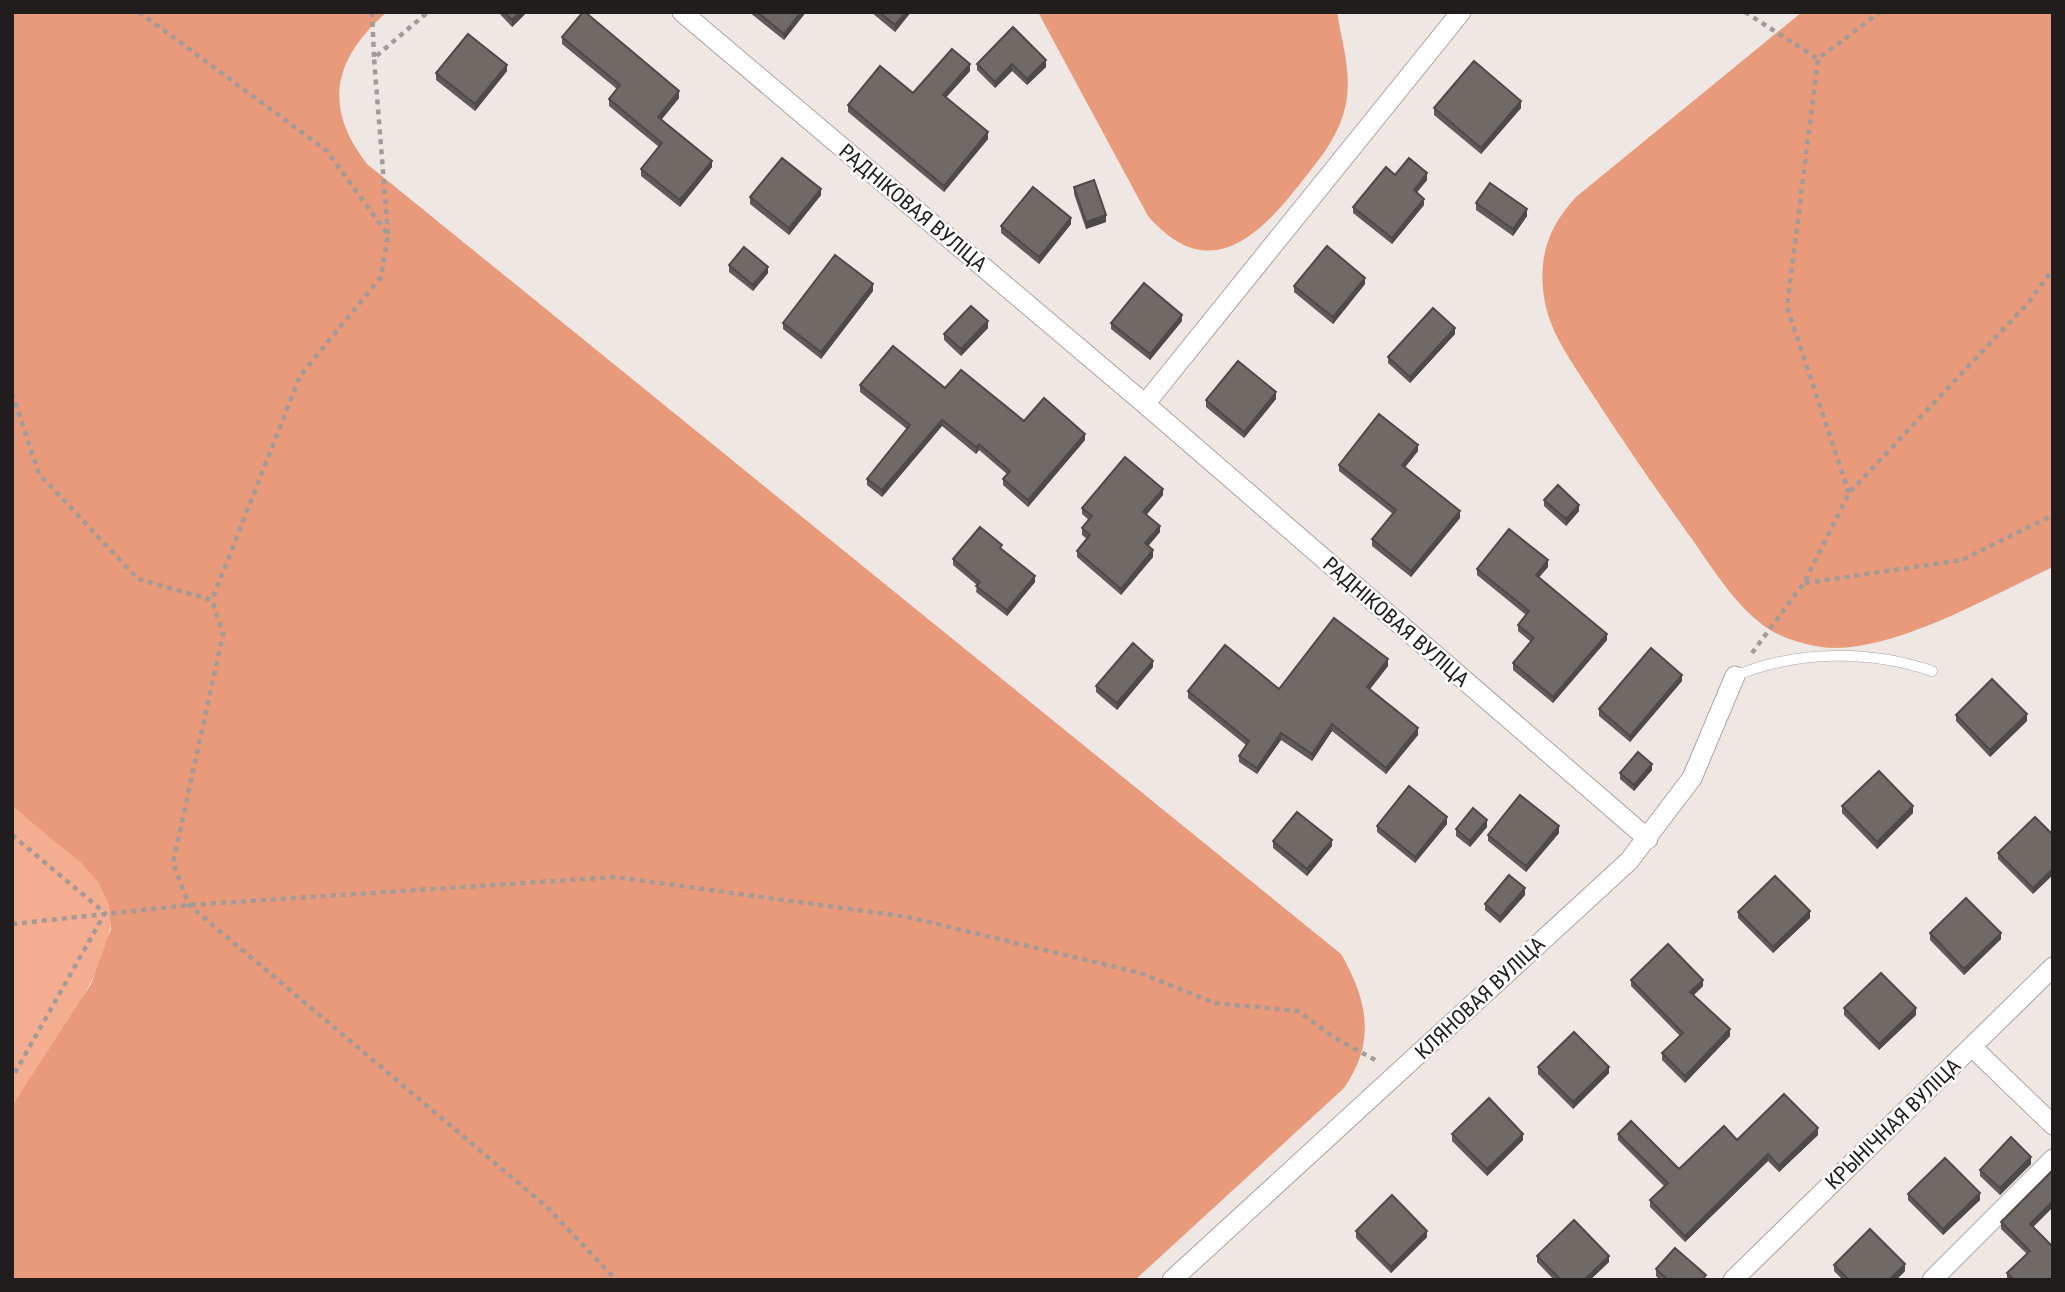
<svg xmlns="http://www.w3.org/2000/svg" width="2065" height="1292" viewBox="0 0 2065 1292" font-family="'Roboto Condensed',sans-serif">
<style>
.green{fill:#f5ad90}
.forest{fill:#e89a7a}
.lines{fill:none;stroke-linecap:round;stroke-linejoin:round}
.lane-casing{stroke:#aaa3a0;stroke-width:11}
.street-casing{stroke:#aaa3a0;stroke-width:21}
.path{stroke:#a19b99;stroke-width:4.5;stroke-dasharray:5 5;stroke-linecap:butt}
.lane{stroke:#fff;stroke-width:10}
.street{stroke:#fff;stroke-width:19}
.wall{fill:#605b59}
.shaded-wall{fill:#4e4a48}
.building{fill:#706a67;stroke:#4e4a48;stroke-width:2}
.labels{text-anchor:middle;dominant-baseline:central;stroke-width:5;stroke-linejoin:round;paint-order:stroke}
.street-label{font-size:21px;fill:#201d1c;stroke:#fff}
</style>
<rect width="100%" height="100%" fill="#eee7e4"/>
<!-- green -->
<path class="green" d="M 12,806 C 41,830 98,866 109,903 C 125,954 40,1063 12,1106 Z"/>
<!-- forest -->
<path class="forest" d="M 12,12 L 387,12 C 334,58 322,106 367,164 L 1341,954 C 1368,1001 1376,1042 1344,1088 L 1135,1280 L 12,1280 L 12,1106 L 91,984 L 111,929 L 109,904 L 98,882 L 81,863 L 12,806 Z
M 1038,12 L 1337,12 C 1342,44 1353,75 1345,108 C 1338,138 1318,161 1299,185 C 1256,240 1207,284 1148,216 Z
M 1802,12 L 2053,12 L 2053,567 C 1992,595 1882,660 1815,646 C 1796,642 1773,635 1758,621 C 1730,598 1710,564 1689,535 C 1656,489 1624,443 1593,395 C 1574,365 1549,333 1544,297 C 1538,256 1549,226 1576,197 Z"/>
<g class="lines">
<!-- lane casing -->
<g class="lane-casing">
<path id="lane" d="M 1735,676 C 1797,650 1869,650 1932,671"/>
</g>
<!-- street casing -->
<g class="street-casing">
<path id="street" d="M 682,12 L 1145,404 L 1648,839
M 1145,404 L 1461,12
M 1972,1047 L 2053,1125
M 1172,1280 L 1629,861 L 1692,778 L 1735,676
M 1733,1280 L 2053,967
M 1932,1280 L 2053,1159"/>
</g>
<!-- path -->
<path class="path" d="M 139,12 L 327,151 L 388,235 L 381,277 L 300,376 L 212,600
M 372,12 L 374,57
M 1745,12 L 1818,59
M 388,234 L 374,58 L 428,12
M 12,393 L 39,474 L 138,579 L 212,600 L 223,634 L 173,863 L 189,905 L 547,1207 L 616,1280
M 1849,493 L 1787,307 L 1818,59 L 1880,12
M 1805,583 L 1962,560 L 2053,515
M 1752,653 L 1804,583 L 1849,493 L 2029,302 L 2053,269
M 12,835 L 105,913 L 12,1078
M 12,924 L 189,905 L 615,877 L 908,917 L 1140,973 L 1215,1003 L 1298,1011 L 1335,1038 L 1379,1062"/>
<!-- lane -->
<use href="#lane" class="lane"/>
<!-- street -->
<use href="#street" class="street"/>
</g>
<!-- wall -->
<path class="wall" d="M 498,12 L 527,12 L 512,27 Z
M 749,12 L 806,12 L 784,40 Z
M 871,12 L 911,12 L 895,32 Z
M 1013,27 L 1046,67 L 1027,85 L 1012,71 L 995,88 L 977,70 L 977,64 Z
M 562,37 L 679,98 L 661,120 L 712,167 L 680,207 L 641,176 L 641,169 L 659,147 L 609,106 L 609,99 L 617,89 L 562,44 Z
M 507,71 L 475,111 L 436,80 L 436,73 Z
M 970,71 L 946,97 L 988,139 L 944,192 L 848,112 L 848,105 L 913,93 Z
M 1434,108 L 1521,108 L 1481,154 L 1434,115 Z
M 1395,175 L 1427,180 L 1417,192 L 1424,205 L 1392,244 L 1353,213 L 1353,207 Z
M 1074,187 L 1106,222 L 1086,229 L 1074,194 Z
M 821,195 L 789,235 L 750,204 L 750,197 Z
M 1476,203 L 1527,216 L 1513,236 L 1476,210 Z
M 1071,224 L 1039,264 L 1001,233 L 1001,226 Z
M 729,265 L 768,273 L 753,291 L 729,272 Z
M 1365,284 L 1333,324 L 1294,292 L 1294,286 Z
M 873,291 L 821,359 L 783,329 L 783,323 Z
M 1182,321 L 1150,360 L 1111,329 L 1111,323 Z
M 988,328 L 961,356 L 944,340 L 944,334 Z
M 1455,334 L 1410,383 L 1388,363 L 1388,357 Z
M 860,385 L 945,388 L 1024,421 L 1085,440 L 1028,507 L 1003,485 L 1003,479 L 1007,474 L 979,450 L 976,454 L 942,426 L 882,497 L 867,485 L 867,479 L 907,429 L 860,392 Z
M 1276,399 L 1244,438 L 1206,407 L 1206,400 Z
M 1418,451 L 1405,467 L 1460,518 L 1411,577 L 1372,546 L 1372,539 L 1393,514 L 1339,471 L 1339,465 Z
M 1163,495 L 1146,515 L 1160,532 L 1148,546 L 1153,557 L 1121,595 L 1077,557 L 1077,551 L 1087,539 L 1082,535 L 1082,528 L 1089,520 L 1082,514 L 1082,508 Z
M 1544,500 L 1579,511 L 1566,526 L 1544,506 Z
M 1002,550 L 1035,582 L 1007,616 L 976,592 L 977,585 L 953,565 L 953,559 Z
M 1548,567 L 1539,577 L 1607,640 L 1553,703 L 1513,670 L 1513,663 L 1531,642 L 1518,631 L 1518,625 L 1526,615 L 1477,575 L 1477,569 Z
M 1388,666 L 1370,689 L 1418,735 L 1386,774 L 1332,731 L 1312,761 L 1281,740 L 1257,774 L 1239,762 L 1239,756 L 1246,745 L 1188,698 L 1188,691 L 1279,689 Z
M 1153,667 L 1117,710 L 1096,692 L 1096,686 Z
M 1682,681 L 1630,742 L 1599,716 L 1599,709 Z
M 1956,715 L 2027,721 L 1990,757 L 1956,721 Z
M 1652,770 L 1634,791 L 1620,779 L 1620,773 Z
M 1842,806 L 1913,813 L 1877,849 L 1842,813 Z
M 2035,817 L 2033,894 L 1998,859 L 1998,853 Z
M 1447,824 L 1415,863 L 1377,832 L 1377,826 Z
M 1487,827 L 1470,847 L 1456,836 L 1456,829 Z
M 1559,833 L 1526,872 L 1488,841 L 1488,835 Z
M 1273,841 L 1332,846 L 1307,876 L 1273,848 Z
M 1525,895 L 1500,923 L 1485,910 L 1485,904 Z
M 1738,912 L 1810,918 L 1773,953 L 1738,918 Z
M 1930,933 L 2001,939 L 1964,975 L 1930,940 Z
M 1631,980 L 1703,986 L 1694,995 L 1730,1036 L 1685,1083 L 1662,1060 L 1662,1053 L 1680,1036 L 1631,986 Z
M 1844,1008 L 1916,1015 L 1879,1050 L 1844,1015 Z
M 1538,1067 L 1609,1073 L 1573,1109 L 1538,1074 Z
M 1452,1134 L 1523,1140 L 1487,1176 L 1452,1141 Z
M 1618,1134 L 1679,1169 L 1818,1135 L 1779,1172 L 1768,1161 L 1685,1242 L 1650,1207 L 1650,1200 L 1664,1186 L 1618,1140 Z
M 2031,1164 L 2000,1195 L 1980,1176 L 1980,1170 Z
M 2053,1170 L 2053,1207 L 2033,1227 L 2053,1280 L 2007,1280 L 2007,1273 L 2027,1254 L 2001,1229 L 2001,1222 Z
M 1908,1194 L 1980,1200 L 1943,1235 L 1908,1200 Z
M 1356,1231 L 1427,1237 L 1391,1273 L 1356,1238 Z
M 1537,1256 L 1609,1262 L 1590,1280 L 1554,1280 L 1537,1262 Z
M 1834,1265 L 1905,1271 L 1896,1280 L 1843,1280 L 1834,1271 Z
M 1656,1269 L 1706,1280 L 1660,1280 L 1656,1276 Z"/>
<!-- shaded-wall -->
<path class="shaded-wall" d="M 520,12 L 527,12 L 512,27 L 512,20 Z
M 801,12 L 806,12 L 784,40 L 784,34 Z
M 906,12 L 911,12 L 895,32 L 895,25 Z
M 1046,60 L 1046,67 L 1027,85 L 1027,79 Z
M 970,64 L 970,71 L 943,101 L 943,95 Z
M 1012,64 L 1012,71 L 995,88 L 995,82 Z
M 507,65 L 507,71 L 475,111 L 475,104 Z
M 679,91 L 679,98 L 658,124 L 658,117 Z
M 1521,101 L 1521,108 L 1481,154 L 1481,148 Z
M 988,132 L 988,139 L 944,192 L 944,186 Z
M 712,161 L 712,167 L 680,207 L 680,200 Z
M 1427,173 L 1427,180 L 1414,196 L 1414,190 Z
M 821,189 L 821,195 L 789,235 L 789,228 Z
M 1424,199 L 1424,205 L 1392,244 L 1392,238 Z
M 1527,209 L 1527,216 L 1513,236 L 1513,229 Z
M 1106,215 L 1106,222 L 1086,229 L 1086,222 Z
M 1071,218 L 1071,224 L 1039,264 L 1039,257 Z
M 768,267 L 768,273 L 753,291 L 753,285 Z
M 1365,278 L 1365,284 L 1333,324 L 1333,317 Z
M 873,284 L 873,291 L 821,359 L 821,352 Z
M 1182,315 L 1182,321 L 1150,360 L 1150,354 Z
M 988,321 L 988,328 L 961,356 L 961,349 Z
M 1455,328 L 1455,334 L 1410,383 L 1410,377 Z
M 1276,392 L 1276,399 L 1244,438 L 1244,432 Z
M 942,420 L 942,426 L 882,497 L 882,490 Z
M 1085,434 L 1085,440 L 1028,507 L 1028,500 Z
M 979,444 L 979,450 L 976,454 L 976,447 Z
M 1418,445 L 1418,451 L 1402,471 L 1402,465 Z
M 1163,489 L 1163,495 L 1143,519 L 1143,512 Z
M 1579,505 L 1579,511 L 1566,526 L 1566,519 Z
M 1460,511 L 1460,518 L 1411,577 L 1411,571 Z
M 1160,526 L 1160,532 L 1145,550 L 1145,543 Z
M 1153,550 L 1153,557 L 1121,595 L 1121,589 Z
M 1548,560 L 1548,567 L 1536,581 L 1536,575 Z
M 1035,576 L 1035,582 L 1007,616 L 1007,610 Z
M 1607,634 L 1607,640 L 1553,703 L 1553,697 Z
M 1388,659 L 1388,666 L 1367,693 L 1367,687 Z
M 1153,661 L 1153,667 L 1117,710 L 1117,703 Z
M 1682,675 L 1682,681 L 1630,742 L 1630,736 Z
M 2027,714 L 2027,721 L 1990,757 L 1990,750 Z
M 1332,724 L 1332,731 L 1312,761 L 1312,754 Z
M 1418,728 L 1418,735 L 1386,774 L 1386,768 Z
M 1281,733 L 1281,740 L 1257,774 L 1257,768 Z
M 1652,764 L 1652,770 L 1634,791 L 1634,785 Z
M 1913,806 L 1913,813 L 1877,849 L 1877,842 Z
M 1447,817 L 1447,824 L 1415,863 L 1415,857 Z
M 1487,820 L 1487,827 L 1470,847 L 1470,841 Z
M 1559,826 L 1559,833 L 1526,872 L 1526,866 Z
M 1332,840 L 1332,846 L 1307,876 L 1307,869 Z
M 2053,869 L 2053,875 L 2033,894 L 2033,888 Z
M 1525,888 L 1525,895 L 1500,923 L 1500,917 Z
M 1810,911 L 1810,918 L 1773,953 L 1773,947 Z
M 2001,933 L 2001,939 L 1964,975 L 1964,969 Z
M 1703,980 L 1703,986 L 1690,998 L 1690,992 Z
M 1916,1008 L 1916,1015 L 1879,1050 L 1879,1044 Z
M 1730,1029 L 1730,1036 L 1685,1083 L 1685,1076 Z
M 1609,1067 L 1609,1073 L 1573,1109 L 1573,1102 Z
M 1818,1128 L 1818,1135 L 1779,1172 L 1779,1166 Z
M 1523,1134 L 1523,1140 L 1487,1176 L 1487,1169 Z
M 1768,1154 L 1768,1161 L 1685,1242 L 1685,1236 Z
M 2031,1157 L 2031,1164 L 2000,1195 L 2000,1188 Z
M 1980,1193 L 1980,1200 L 1943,1235 L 1943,1229 Z
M 2053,1201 L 2053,1207 L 2030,1230 L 2030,1224 Z
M 1427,1231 L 1427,1237 L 1391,1273 L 1391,1267 Z
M 1609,1256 L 1609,1262 L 1590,1280 L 1584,1280 Z
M 1905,1264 L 1905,1271 L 1896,1280 L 1889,1280 Z"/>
<!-- building -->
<path class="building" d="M 504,12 L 520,12 L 512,20 Z
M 583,12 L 585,12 L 679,91 L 658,117 L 712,161 L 680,200 L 641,169 L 662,143 L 609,99 L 620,85 L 562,37 Z
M 757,12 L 801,12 L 784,34 Z
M 879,12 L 906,12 L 895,25 Z
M 1013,27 L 1046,60 L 1027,79 L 1012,64 L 995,82 L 977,64 Z
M 468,34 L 507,65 L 475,104 L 436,73 Z
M 952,49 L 970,64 L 943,95 L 988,132 L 944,186 L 848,105 L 880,66 L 913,93 Z
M 1474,61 L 1521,101 L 1481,148 L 1434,108 Z
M 782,158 L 821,189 L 789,228 L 750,197 Z
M 1409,158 L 1427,173 L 1414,190 L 1424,199 L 1392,238 L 1353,207 L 1386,167 L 1395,175 Z
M 1094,180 L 1106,215 L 1086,222 L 1074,187 Z
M 1490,183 L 1527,209 L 1513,229 L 1476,203 Z
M 1033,187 L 1071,218 L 1039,257 L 1001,226 Z
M 1327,246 L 1365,278 L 1333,317 L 1294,286 Z
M 744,247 L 768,267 L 753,285 L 729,265 Z
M 835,255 L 873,284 L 821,352 L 783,323 Z
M 1144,283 L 1182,315 L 1150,354 L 1111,323 Z
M 971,306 L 988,321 L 961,349 L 944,334 Z
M 1433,308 L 1455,328 L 1410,377 L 1388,357 Z
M 893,346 L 945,388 L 961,370 L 1024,421 L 1044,398 L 1085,434 L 1028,500 L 1003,479 L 1010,471 L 979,444 L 976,447 L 942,420 L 882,490 L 867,479 L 910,425 L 860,385 Z
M 1238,361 L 1276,392 L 1244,432 L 1206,400 Z
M 1379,414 L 1418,445 L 1402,465 L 1460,511 L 1411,571 L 1372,539 L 1396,510 L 1339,465 Z
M 1125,457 L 1163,489 L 1143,512 L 1160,526 L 1145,543 L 1153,550 L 1121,589 L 1077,551 L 1090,535 L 1082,528 L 1092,516 L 1082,508 Z
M 1558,485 L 1579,505 L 1566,519 L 1544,500 Z
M 980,527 L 1002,545 L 1000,548 L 1035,576 L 1007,610 L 976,586 L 980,582 L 953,559 Z
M 1509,529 L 1548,560 L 1536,575 L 1607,634 L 1553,697 L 1513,663 L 1534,638 L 1518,625 L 1529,611 L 1477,569 Z
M 1334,618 L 1388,659 L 1367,687 L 1418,728 L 1386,768 L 1332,724 L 1312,754 L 1281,733 L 1257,768 L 1239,756 L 1249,741 L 1188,691 L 1225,645 L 1279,689 Z
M 1133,643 L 1153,661 L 1117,703 L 1096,686 Z
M 1651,648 L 1682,675 L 1630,736 L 1599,709 Z
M 1992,679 L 2027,714 L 1990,750 L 1956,715 Z
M 1638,752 L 1652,764 L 1634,785 L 1620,773 Z
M 1879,771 L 1913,806 L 1877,842 L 1842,806 Z
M 1409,786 L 1447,817 L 1415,857 L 1377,826 Z
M 1520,795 L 1559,826 L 1526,866 L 1488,835 Z
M 1473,808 L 1487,820 L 1470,841 L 1456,829 Z
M 1297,812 L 1332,840 L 1307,869 L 1273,841 Z
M 2035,817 L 2053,835 L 2053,869 L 2033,888 L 1998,853 Z
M 1509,875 L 1525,888 L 1500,917 L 1485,904 Z
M 1775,876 L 1810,911 L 1773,947 L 1738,912 Z
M 1966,898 L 2001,933 L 1964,969 L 1930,933 Z
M 1668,944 L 1703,980 L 1690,992 L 1730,1029 L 1685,1076 L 1662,1053 L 1683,1033 L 1631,980 Z
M 1881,973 L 1916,1008 L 1879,1044 L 1844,1008 Z
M 1574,1032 L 1609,1067 L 1573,1102 L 1538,1067 Z
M 1784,1094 L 1818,1128 L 1779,1166 L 1768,1154 L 1685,1236 L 1650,1200 L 1668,1183 L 1618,1134 L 1631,1121 L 1679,1169 L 1724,1126 L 1737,1140 Z
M 1489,1098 L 1523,1134 L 1487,1169 L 1452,1134 Z
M 2011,1137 L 2031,1157 L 2000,1188 L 1980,1170 Z
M 1945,1158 L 1980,1193 L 1943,1229 L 1908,1194 Z
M 2053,1170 L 2053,1201 L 2030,1224 L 2053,1247 L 2053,1280 L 2014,1280 L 2007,1273 L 2030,1251 L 2001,1222 Z
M 1392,1195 L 1427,1231 L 1391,1267 L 1356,1231 Z
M 1574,1220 L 1609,1256 L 1584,1280 L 1558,1280 L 1559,1278 L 1537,1256 Z
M 1870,1229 L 1905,1264 L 1889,1280 L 1849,1280 L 1834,1265 Z
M 1675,1248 L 1706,1275 L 1702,1280 L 1668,1280 L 1656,1269 Z"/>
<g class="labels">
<!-- street labels -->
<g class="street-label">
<text transform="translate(913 208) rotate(40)">РАДНІКОВАЯ ВУЛІЦА</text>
<text transform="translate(1396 622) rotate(41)">РАДНІКОВАЯ ВУЛІЦА</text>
<text transform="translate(1480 998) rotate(-43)">КЛЯНОВАЯ ВУЛІЦА</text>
<text transform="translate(1893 1124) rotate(-44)">КРЫНІЧНАЯ ВУЛІЦА</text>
</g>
</g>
<!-- border -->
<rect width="2065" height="1292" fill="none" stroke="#201d1c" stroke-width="28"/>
</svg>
